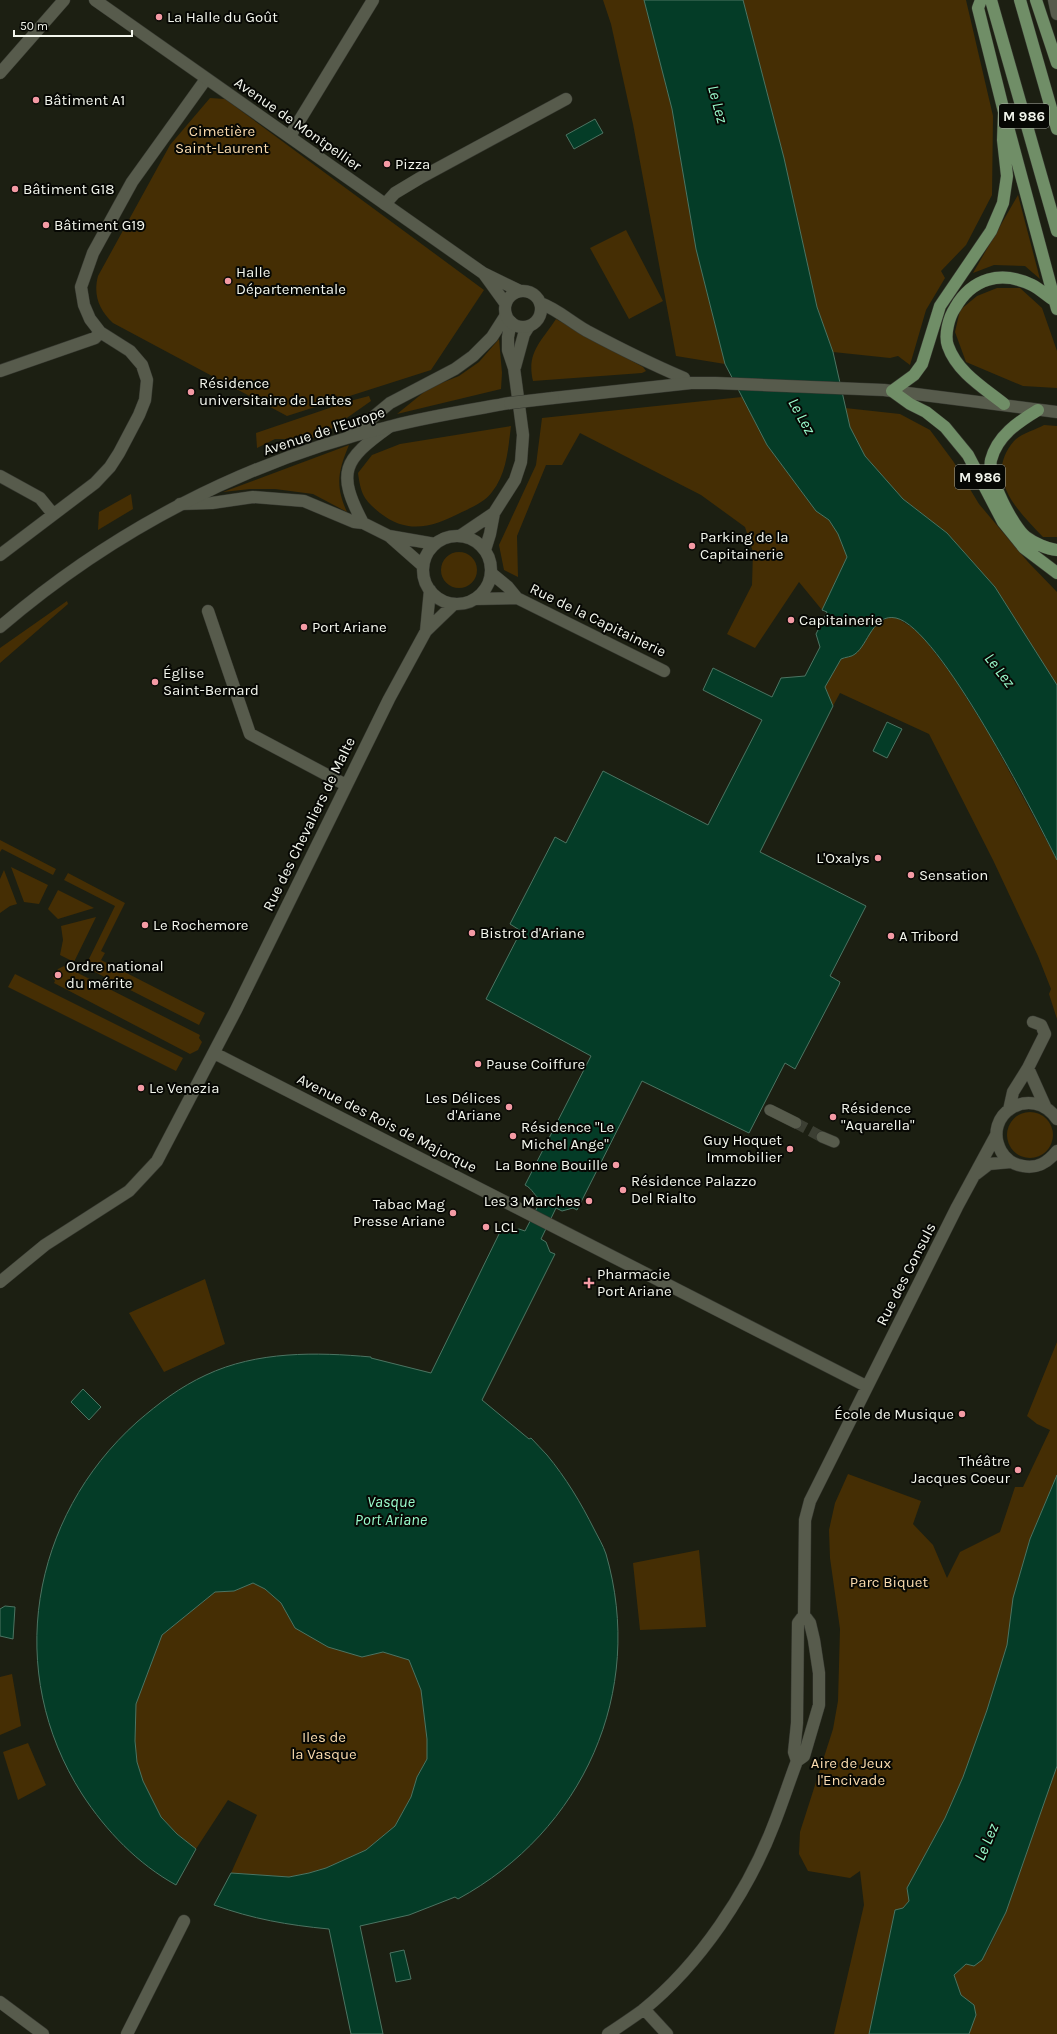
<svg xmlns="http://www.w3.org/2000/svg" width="1057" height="2034" viewBox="0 0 1057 2034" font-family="Karla,sans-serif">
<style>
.green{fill:#452e04}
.water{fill:#043c27;stroke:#4c7462}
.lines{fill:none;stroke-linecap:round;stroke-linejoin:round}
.pedestrian-tunnel{stroke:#3c3f33;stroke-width:11;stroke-dasharray:11 5.5;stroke-linecap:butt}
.pedestrian-casing{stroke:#363830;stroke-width:12}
.minor-casing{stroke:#363830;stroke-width:13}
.tertiary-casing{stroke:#363830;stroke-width:13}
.secondary-casing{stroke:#363830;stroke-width:13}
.primary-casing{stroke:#363830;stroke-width:13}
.pedestrian{stroke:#575b4c;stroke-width:11}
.minor{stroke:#575b4c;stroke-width:12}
.tertiary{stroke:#575b4c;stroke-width:12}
.secondary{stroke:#575b4c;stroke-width:12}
.primary{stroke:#708e67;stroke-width:12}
.secondary-bridge-casing{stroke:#363830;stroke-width:13;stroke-linecap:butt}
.secondary-bridge{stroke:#575b4c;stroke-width:12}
.poi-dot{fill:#f49aa4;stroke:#070804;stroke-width:1.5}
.labels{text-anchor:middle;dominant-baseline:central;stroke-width:4;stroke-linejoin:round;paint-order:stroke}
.shield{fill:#070804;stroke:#acafa7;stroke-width:1}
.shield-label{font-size:14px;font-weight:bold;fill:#f3f6ed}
.poi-label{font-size:15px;fill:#f3f6ed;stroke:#070804;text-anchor:start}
.street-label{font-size:15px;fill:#f3f6ed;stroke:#070804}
.park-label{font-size:15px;fill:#fadbae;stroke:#070804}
.water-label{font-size:16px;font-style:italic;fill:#9afbcc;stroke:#070804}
</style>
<rect width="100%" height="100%" fill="#1c1f12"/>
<!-- green -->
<path class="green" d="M 603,0 L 644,0 L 672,109 L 696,249 L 725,364 L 676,356 L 633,124 L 611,24 Z
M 743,0 L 966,0 L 993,116 L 992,195 L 966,245 L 941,271 L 945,278 L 926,310 L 910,365 L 898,356 L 890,358 L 833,352 L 817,307 L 784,158 Z
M 210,98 L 225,99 L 484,290 L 431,370 L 287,416 L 113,323 C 99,310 93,295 98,276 L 170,145 Z
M 1018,195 L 1040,279 L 1025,266 L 994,265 L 973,273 Z
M 626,230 L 663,301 L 629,319 L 590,248 Z
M 997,288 L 1020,288 L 1042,308 L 1057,351 L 1057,388 L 1023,386 L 966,362 L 955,332 L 960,310 L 977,296 Z
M 556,319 L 643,367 L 646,371 L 642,373 L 533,381 C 526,352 542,341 556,319 Z
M 499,339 L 502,373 L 501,389 L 397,414 L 429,388 L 459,376 L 479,362 Z
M 369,396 L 371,401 L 321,436 L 306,439 L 275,439 L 257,448 L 256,433 L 350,401 Z
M 742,397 L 767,445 L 816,511 L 829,520 L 838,534 L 847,557 L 822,610 L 799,582 L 755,648 L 727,634 L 752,585 L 753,552 L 745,527 L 701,495 L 580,433 L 562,465 L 546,465 L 517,536 L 518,577 L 504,570 L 499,545 L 536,465 L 542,418 Z
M 845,408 L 900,414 L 930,430 L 953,461 L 979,504 L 1028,562 L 1057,592 L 1057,685 L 995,587 L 947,533 L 903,499 L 865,456 L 850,427 Z
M 1044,425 L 1057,426 L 1057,537 L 1043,537 C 1018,511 983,477 1014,441 C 1020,434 1035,430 1044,425 Z
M 511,426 C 508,449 507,473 492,492 C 486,501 471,508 462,512 C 433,527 408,535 380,513 C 363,499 361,494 358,473 L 372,455 L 400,444 Z
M 349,445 C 338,471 335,486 347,512 L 313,494 L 275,489 L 250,489 L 223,492 Z
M 131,494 L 133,509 L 98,530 L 99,512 Z
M441 570a18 18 0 1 1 36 0a18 18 0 1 1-36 0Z
M 67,601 L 68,604 L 0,663 L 0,648 Z
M 887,618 L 897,618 L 919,632 L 952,675 L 988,732 L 1057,860 L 1057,1019 L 1049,994 L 1051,989 L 1038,956 L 993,860 L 929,734 L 840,693 L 833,706 L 825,687 L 841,659 L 855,654 L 873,628 Z
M 0,840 L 56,869 L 53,875 L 2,849 L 0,852 Z
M 11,867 L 48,885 L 39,904 L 24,902 Z
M 4,870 L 17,904 L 10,906 L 0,913 L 0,879 Z
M 68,873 L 125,903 L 101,951 L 105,953 L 101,960 L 205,1013 L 199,1025 L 85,967 L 115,906 L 64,880 Z
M 58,890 L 94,908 L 58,919 L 48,909 Z
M 96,917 L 74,962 L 60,955 L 63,940 L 61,926 Z
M 64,966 L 200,1035 L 199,1038 L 202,1042 L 198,1050 L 190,1054 L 54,983 L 55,981 L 53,977 L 58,969 Z
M 15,974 L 183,1058 L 176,1071 L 8,987 Z
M1007 1135a23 23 0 1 1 46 0a23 23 0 1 1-46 0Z
M 205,1279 L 225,1344 L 164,1372 L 129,1313 Z
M 1057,1342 L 1057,1475 L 1030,1539 L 1014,1595 L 1007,1645 L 987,1710 L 963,1777 L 945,1818 L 907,1888 L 909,1901 L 903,1908 L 895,1910 L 869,2034 L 834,2034 L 864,1905 L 860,1871 L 850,1878 L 808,1871 L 799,1854 L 800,1832 L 833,1729 L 838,1701 L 840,1629 L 830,1558 L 829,1530 L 835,1503 L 848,1474 L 921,1501 L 913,1524 L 933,1545 L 947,1578 L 960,1552 L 1000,1532 L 1015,1487 L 1023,1487 L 1050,1430 L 1037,1424 L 1027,1416 Z
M 699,1550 L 706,1627 L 640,1630 L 633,1563 Z
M 253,1583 L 265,1589 L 281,1603 L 295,1628 L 362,1657 L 383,1652 L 409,1660 L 421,1690 L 427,1739 L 427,1759 L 417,1777 L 411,1797 L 395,1826 L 366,1850 L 326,1868 L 309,1873 L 289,1877 L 231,1873 L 257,1815 L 228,1800 L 196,1849 L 177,1834 L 161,1817 L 143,1781 L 137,1762 L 135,1741 L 136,1704 L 162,1635 L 215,1592 L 234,1591 Z
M 12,1674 L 21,1726 L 0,1735 L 0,1677 Z
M 28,1743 L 46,1785 L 18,1800 L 3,1752 Z
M 1057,1766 L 1057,2034 L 969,2034 L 976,2014 L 973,2005 L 961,1995 L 954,1975 L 966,1963 L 987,1952 L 1006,1912 Z"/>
<!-- water -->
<path class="water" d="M 644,0 L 743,0 L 784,158 L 817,307 L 833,352 L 850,427 L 865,456 L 903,499 L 947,533 L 995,587 L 1057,685 L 1057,860 C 1035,816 939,627 896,618 C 873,613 868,645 855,654 C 852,657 845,657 841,659 L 825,687 L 833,706 L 760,852 L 866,906 L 830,976 L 840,982 L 839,985 L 795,1069 L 785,1063 L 749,1133 L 642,1081 L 577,1210 L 573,1208 L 562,1211 L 556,1208 L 541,1239 L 546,1242 L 550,1252 L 555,1254 L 482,1400 L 529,1439 L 531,1438 C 536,1444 542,1449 547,1455 C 566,1478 581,1503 594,1529 C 598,1537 603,1545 606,1554 C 646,1692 583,1831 458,1899 L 455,1897 L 409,1915 L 360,1926 L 383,2034 L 351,2034 L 329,1929 C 287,1925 253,1919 214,1905 L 231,1873 L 289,1877 L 309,1873 L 326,1868 L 366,1850 L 395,1826 L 411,1797 L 417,1777 L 427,1759 L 427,1739 L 421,1690 L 409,1660 L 383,1652 L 362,1657 L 328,1647 L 295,1628 L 281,1603 L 265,1589 L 253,1583 L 234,1591 L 215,1592 L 162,1635 L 136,1704 L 135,1741 L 137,1762 L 143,1781 L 161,1817 L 177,1834 L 196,1849 L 176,1885 C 138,1864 106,1831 82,1794 C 4,1672 30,1518 137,1422 C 159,1403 180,1387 206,1375 C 257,1351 316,1352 371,1357 L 371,1358 L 431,1373 L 500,1232 L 502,1229 L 508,1232 L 519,1229 L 525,1231 L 541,1200 C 534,1196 533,1189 525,1185 L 591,1056 L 486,999 L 521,931 L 510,924 L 555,837 L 566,843 L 603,771 L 708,825 L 762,720 L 703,690 L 713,668 L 772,697 L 781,678 L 805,676 L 820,647 L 816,634 L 827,612 L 822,610 L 847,557 L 838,534 L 829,520 L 816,511 L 767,445 L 725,364 L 696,249 L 672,109 Z
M 595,119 L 603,133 L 574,149 L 566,135 Z
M 887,722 L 902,729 L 887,758 L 873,751 Z
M 83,1389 L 101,1407 L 89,1420 L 71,1402 Z
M 1057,1475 L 1057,1766 L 1006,1912 L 982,1960 L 974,1966 L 966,1964 L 954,1975 L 961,1995 L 974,2005 L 976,2015 L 969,2034 L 869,2034 L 895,1910 L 903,1908 L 909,1901 L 907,1888 L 945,1818 L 963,1777 L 987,1710 L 1007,1645 L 1013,1598 L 1030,1539 Z
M 5,1606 L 15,1607 L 13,1639 L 0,1636 L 0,1609 Z
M 404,1950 L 411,1979 L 396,1982 L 390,1953 Z"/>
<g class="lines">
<!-- pedestrian-tunnel -->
<path class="pedestrian-tunnel" d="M 796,1123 L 822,1137"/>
<!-- pedestrian casing -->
<g class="pedestrian-casing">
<path id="pedestrian" d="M 770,1110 L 796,1123
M 822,1137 L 834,1142"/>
</g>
<!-- minor casing -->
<g class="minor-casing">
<path id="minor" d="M 1054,0 L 1057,14
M 0,73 L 64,0
M 290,136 L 373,0
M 385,204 L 395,193 L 420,178 L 566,99
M 515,367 L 524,334 L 529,326
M 0,371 L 95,338 L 100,332
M 349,437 L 390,403 L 455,369 L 473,356 L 492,337 L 506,315
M 0,476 L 40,498 L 53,514
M 180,504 L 212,503 L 253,497 L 304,501 L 354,522 L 363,523 L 389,536 L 423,566
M 363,523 C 336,472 343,460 389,427
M 389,536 L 435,544
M 460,536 L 494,513 L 515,480 L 521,462 L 523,435 L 514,368 L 508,350 L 508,337 L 511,322
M423 570a34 34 0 1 1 68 0a34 34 0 1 1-68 0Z
M 485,550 L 490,534 L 494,513
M 0,555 L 95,483 L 110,467 L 119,453 L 139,415 L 145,400 L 147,380 L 142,365 L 130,351 L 100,332 L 90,319 L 84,305 L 81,287 L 93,253 L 132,182 L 206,79
M 491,573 L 508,587 L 517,598 L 664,671
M 475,599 L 517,598
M 208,611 L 250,734 L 346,785
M 426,631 L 430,590
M 214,1053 L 866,1386
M 1028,1068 L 1045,1106
M 1009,1110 L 1013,1092 L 1028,1068 L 1045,1034 L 1041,1025 L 1033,1022
M 1057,1119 C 1032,1083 981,1114 1001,1151 C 1005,1159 1014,1165 1023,1166 C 1038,1169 1048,1162 1057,1151
M 976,1174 L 989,1164 L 1011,1162
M 0,1282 L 45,1245 L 129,1191 L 157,1161 L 236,1010 L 389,699 L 426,631 L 454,604
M 797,1761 L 794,1752 L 797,1723 L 798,1623 L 804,1615 L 805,1520 L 810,1501 L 957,1207 L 996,1135
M 0,2002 L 43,2034
M 644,2009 L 667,2034
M 127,2034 L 184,1921
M 608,2034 C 620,2026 632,2018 643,2010 C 700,1964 748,1892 774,1824 C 782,1804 789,1782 797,1761 L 804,1756 L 819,1705 L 819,1673 L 814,1640 L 810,1623 L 804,1615"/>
</g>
<!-- tertiary casing -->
<g class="tertiary-casing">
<path id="tertiary" d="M 95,0 L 483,273 L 520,291
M 484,274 L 505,303
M505 309a18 18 0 1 1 36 0a18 18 0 1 1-36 0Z
M 540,303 C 557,309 571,322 587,331 C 619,348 651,364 684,378"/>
</g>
<!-- secondary casing -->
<g class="secondary-casing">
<path id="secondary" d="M 553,398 L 691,383 L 716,383 L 884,390 L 1057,412
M 0,627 C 113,530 247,460 392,426 C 431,416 471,410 510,403"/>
</g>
<!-- primary casing -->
<g class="primary-casing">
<path id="primary" d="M 981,0 L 978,8 L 1004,112 L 1057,309
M 991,0 L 1057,231
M 1020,0 L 1057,129
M 1036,0 L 1057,63
M 1004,112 L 1003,140 L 1007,176 L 1003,203 L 991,231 L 940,306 L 922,364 L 914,375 L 892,391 L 910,404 L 926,412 L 945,427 L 968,455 L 1003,522 L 1024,548 L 1057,573
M 1004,404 C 984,388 957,372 948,346 C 944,335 949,317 955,308 C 972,278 1001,270 1032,285 C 1040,289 1047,296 1055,301
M 1038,410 C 1018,422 997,436 991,460 C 987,476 1013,527 1026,537 C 1034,543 1047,549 1057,550"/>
</g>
<!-- pedestrian -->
<use href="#pedestrian" class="pedestrian"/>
<!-- minor -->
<use href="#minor" class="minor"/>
<!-- tertiary -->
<use href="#tertiary" class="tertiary"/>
<!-- secondary -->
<use href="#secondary" class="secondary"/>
<!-- primary -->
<use href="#primary" class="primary"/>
<!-- secondary-bridge casing -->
<g class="secondary-bridge-casing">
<path id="secondary-bridge" d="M 510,403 L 553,398"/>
</g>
<!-- secondary-bridge -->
<use href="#secondary-bridge" class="secondary-bridge"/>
</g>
<!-- markers -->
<g class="poi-dot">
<circle cx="159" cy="17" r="4"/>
<circle cx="36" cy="100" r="4"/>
<circle cx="387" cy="164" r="4"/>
<circle cx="15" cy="189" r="4"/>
<circle cx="46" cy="225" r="4"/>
<circle cx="228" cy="281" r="4"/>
<circle cx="191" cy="392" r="4"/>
<circle cx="692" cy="546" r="4"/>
<circle cx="791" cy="620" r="4"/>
<circle cx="304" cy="627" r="4"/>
<circle cx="155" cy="682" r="4"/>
<circle cx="878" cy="858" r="4"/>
<circle cx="911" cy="875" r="4"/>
<circle cx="145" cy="925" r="4"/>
<circle cx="472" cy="933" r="4"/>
<circle cx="891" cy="936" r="4"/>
<circle cx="58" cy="975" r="4"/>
<circle cx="478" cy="1064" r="4"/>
<circle cx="141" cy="1088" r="4"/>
<circle cx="509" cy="1107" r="4"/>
<circle cx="833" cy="1117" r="4"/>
<circle cx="513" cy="1136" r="4"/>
<circle cx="790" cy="1149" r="4"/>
<circle cx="616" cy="1165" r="4"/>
<circle cx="623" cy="1190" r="4"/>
<circle cx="589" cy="1201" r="4"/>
<circle cx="453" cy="1213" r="4"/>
<circle cx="486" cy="1227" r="4"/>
<path d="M587 1277h4v4h4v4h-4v4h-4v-4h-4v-4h4z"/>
<circle cx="962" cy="1414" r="4"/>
<circle cx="1018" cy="1470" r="4"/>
</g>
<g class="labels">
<!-- shield labels -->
<g class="shield">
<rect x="999" y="104" width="50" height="24" rx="3"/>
<rect x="955" y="465" width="50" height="24" rx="3"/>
</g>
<g class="shield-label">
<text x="1024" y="116">M 986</text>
<text x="980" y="477">M 986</text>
</g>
<!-- poi labels -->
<g class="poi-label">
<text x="167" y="17">La Halle du Goût</text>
<text x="44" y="100">Bâtiment A1</text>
<text x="395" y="164">Pizza</text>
<text x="23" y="189">Bâtiment G18</text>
<text x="54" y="225">Bâtiment G19</text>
<text x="236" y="272">Halle<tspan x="236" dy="17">Départementale</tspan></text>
<text x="199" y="383">Résidence<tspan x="199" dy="17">universitaire de Lattes</tspan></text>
<text x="700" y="537">Parking de la<tspan x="700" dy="17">Capitainerie</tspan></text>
<text x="799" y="620">Capitainerie</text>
<text x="312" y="627">Port Ariane</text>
<text x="163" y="673">Église<tspan x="163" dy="17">Saint-Bernard</tspan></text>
<text x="870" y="858" text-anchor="end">L'Oxalys</text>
<text x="919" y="875">Sensation</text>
<text x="153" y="925">Le Rochemore</text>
<text x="480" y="933">Bistrot d'Ariane</text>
<text x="899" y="936">A Tribord</text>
<text x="66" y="966">Ordre national<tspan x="66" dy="17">du mérite</tspan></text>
<text x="486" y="1064">Pause Coiffure</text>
<text x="149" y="1088">Le Venezia</text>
<text x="501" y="1098" text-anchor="end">Les Délices<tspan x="501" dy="17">d'Ariane</tspan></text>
<text x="841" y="1108">Résidence<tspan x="841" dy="17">"Aquarella"</tspan></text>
<text x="521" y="1127">Résidence "Le<tspan x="521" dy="17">Michel Ange"</tspan></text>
<text x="782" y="1140" text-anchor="end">Guy Hoquet<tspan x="782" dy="17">Immobilier</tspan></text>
<text x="608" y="1165" text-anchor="end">La Bonne Bouille</text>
<text x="631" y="1181">Résidence Palazzo<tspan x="631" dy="17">Del Rialto</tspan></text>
<text x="581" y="1201" text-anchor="end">Les 3 Marches</text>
<text x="445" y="1204" text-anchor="end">Tabac Mag<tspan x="445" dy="17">Presse Ariane</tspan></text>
<text x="494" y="1227">LCL</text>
<text x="597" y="1274">Pharmacie<tspan x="597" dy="17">Port Ariane</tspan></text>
<text x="954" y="1414" text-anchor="end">École de Musique</text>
<text x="1010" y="1461" text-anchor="end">Théâtre<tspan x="1010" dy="17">Jacques Coeur</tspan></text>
</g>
<!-- street labels -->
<g class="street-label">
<text transform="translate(298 124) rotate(35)">Avenue de Montpellier</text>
<text transform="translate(324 431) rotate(-18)">Avenue de l'Europe</text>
<text transform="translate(598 620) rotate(26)">Rue de la Capitainerie</text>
<text transform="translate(309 824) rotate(-64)">Rue des Chevaliers de Malte</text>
<text transform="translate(387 1123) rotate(27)">Avenue des Rois de Majorque</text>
<text transform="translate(906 1274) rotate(-63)">Rue des Consuls</text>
</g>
<!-- park labels -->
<g class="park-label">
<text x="222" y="131">Cimetière<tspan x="222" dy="17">Saint-Laurent</tspan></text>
<text x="889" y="1582">Parc Biquet</text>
<text x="324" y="1737">Iles de<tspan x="324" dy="17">la Vasque</tspan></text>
<text x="851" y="1763">Aire de Jeux<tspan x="851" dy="17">l'Encivade</tspan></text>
</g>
<!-- water labels -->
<g class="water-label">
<text transform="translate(718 104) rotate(75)">Le Lez</text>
<text transform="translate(802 416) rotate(61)">Le Lez</text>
<text transform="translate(1000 670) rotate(52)">Le Lez</text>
<text x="391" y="1501">Vasque<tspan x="391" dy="18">Port Ariane</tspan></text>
<text transform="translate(986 1842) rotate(-67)">Le Lez</text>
</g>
</g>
<!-- scale -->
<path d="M14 30v6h118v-6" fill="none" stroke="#f3f6ed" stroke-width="2"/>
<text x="20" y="30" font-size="12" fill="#f3f6ed" stroke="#070804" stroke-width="3" paint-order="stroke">50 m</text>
</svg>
